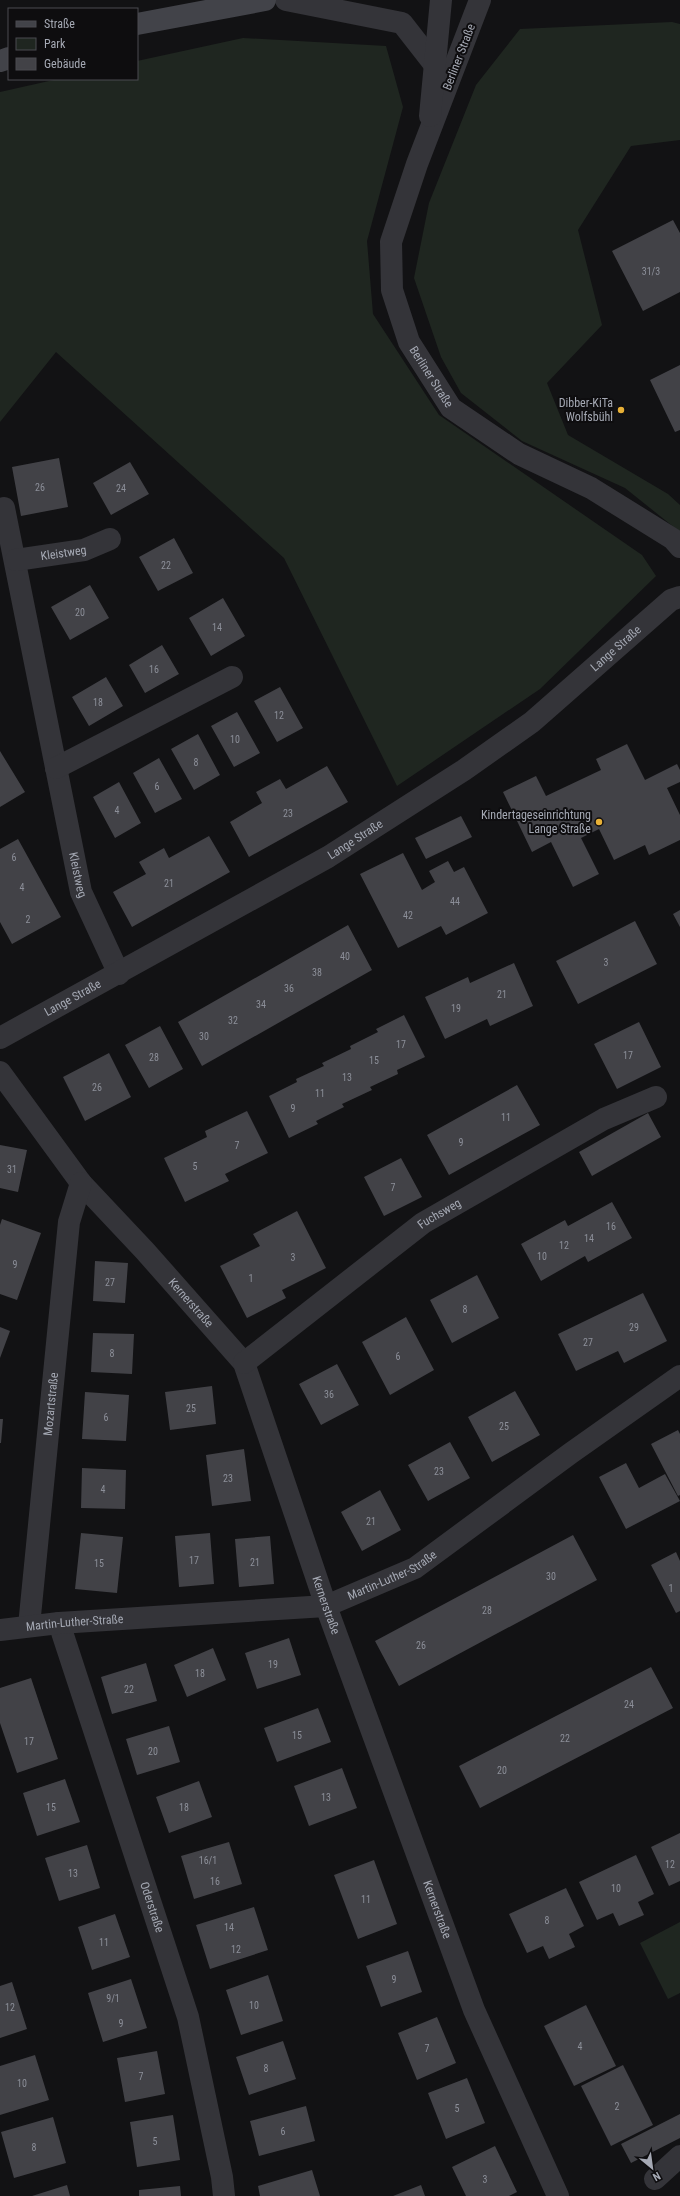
<svg xmlns="http://www.w3.org/2000/svg" width="680" height="2196" viewBox="0 0 680 2196" font-family="'Roboto Condensed',sans-serif">
<style>
.green{fill:#1f2620}
.building{fill:#424247}
.lines{fill:none;stroke-linecap:round;stroke-linejoin:round}
.street{stroke:#343439;stroke-width:22}
.secondary{stroke:#424349;stroke-width:22}
.poi-dot{fill:#e7b037;stroke:#0e0d0f;stroke-width:1.5}
.labels{text-anchor:middle;dominant-baseline:central;stroke-width:4;stroke-linejoin:round;paint-order:stroke}
.number-label{font-size:10px;fill:#8c8f99}
.street-label{font-size:12px;fill:#a5a9b4;stroke:#0e0d0f}
.poi-label{font-size:12px;fill:#a5a9b4;stroke:#0e0d0f;text-anchor:end}
</style>
<rect width="100%" height="100%" fill="#121214"/>
<!-- green -->
<path class="green" d="M 672,22 L 680,24 L 680,140 L 631,146 L 578,230 L 602,325 L 547,383 L 568,435 L 668,494 L 680,505 L 680,532 L 625,488 L 522,441 L 461,393 L 441,357 L 414,278 L 429,203 L 476,85 L 520,29 Z
M 243,38 L 386,46 L 403,107 L 367,241 L 373,314 L 439,415 L 642,555 L 656,576 L 540,689 L 397,786 L 284,558 L 56,352 L 0,422 L 0,92 L 58,79 L 137,79 L 137,61 Z
M 680,1922 L 680,1993 L 668,1999 L 640,1943 Z"/>
<!-- building -->
<path class="building" d="M 673,220 L 680,233 L 680,292 L 643,311 L 612,251 Z
M 680,365 L 680,430 L 675,432 L 650,380 Z
M 59,458 L 68,507 L 21,516 L 12,467 Z
M 130,462 L 149,494 L 111,515 L 93,483 Z
M 174,538 L 193,573 L 158,591 L 139,557 Z
M 90,585 L 109,618 L 70,640 L 51,607 Z
M 223,598 L 245,636 L 211,656 L 189,618 Z
M 162,645 L 179,674 L 145,693 L 129,665 Z
M 106,677 L 123,706 L 89,726 L 72,697 Z
M 280,687 L 303,728 L 277,742 L 254,701 Z
M 237,712 L 260,753 L 234,767 L 211,726 Z
M 198,734 L 220,775 L 194,790 L 171,749 Z
M 627,744 L 645,780 L 677,764 L 680,770 L 680,782 L 667,788 L 680,815 L 680,840 L 649,855 L 645,845 L 614,860 L 599,829 L 581,838 L 599,874 L 573,887 L 551,842 L 532,852 L 503,792 L 536,776 L 546,796 L 601,770 L 596,759 Z
M 0,751 L 25,792 L 0,807 Z
M 159,758 L 182,799 L 155,813 L 133,773 Z
M 327,766 L 348,802 L 249,857 L 230,822 L 262,803 L 256,792 L 280,779 L 286,789 Z
M 119,782 L 141,823 L 115,838 L 93,797 Z
M 461,816 L 472,837 L 426,859 L 415,838 Z
M 209,836 L 230,872 L 132,927 L 113,892 L 146,874 L 139,862 L 164,848 L 169,858 Z
M 18,839 L 61,917 L 12,944 L 0,922 L 0,849 Z
M 403,853 L 422,890 L 435,882 L 429,871 L 448,861 L 454,872 L 464,867 L 488,913 L 446,935 L 441,926 L 398,948 L 360,874 Z
M 680,910 L 680,927 L 673,914 Z
M 635,921 L 657,964 L 578,1004 L 556,961 Z
M 348,925 L 372,970 L 202,1066 L 178,1022 Z
M 514,963 L 533,1006 L 490,1026 L 487,1019 L 445,1039 L 425,997 L 468,977 L 470,983 Z
M 404,1015 L 425,1057 L 397,1070 L 398,1074 L 370,1087 L 372,1090 L 342,1104 L 344,1107 L 316,1121 L 318,1124 L 289,1138 L 269,1096 L 297,1082 L 296,1079 L 324,1066 L 322,1063 L 351,1049 L 350,1046 L 378,1032 L 376,1029 Z
M 639,1022 L 661,1067 L 617,1089 L 594,1044 Z
M 160,1026 L 183,1069 L 149,1088 L 125,1045 Z
M 109,1053 L 131,1097 L 85,1121 L 63,1077 Z
M 517,1085 L 540,1125 L 449,1175 L 427,1135 Z
M 247,1111 L 268,1153 L 225,1174 L 229,1181 L 185,1202 L 164,1158 L 207,1137 L 205,1131 Z
M 648,1113 L 661,1137 L 592,1176 L 579,1152 Z
M 0,1145 L 27,1150 L 18,1192 L 0,1188 Z
M 401,1158 L 422,1197 L 384,1216 L 364,1177 Z
M 612,1202 L 632,1238 L 588,1262 L 585,1256 L 541,1281 L 521,1244 L 565,1220 L 568,1226 Z
M 297,1211 L 326,1268 L 282,1290 L 286,1298 L 247,1318 L 220,1266 L 260,1246 L 253,1234 Z
M 2,1219 L 41,1233 L 17,1300 L 0,1294 L 0,1225 Z
M 95,1261 L 128,1263 L 125,1303 L 93,1301 Z
M 477,1275 L 499,1318 L 452,1343 L 430,1300 Z
M 643,1293 L 667,1341 L 624,1363 L 618,1351 L 576,1371 L 558,1334 Z
M 406,1317 L 434,1370 L 390,1395 L 362,1342 Z
M 0,1327 L 10,1331 L 0,1358 Z
M 93,1333 L 134,1334 L 132,1374 L 91,1372 Z
M 337,1364 L 359,1405 L 321,1425 L 299,1384 Z
M 212,1386 L 216,1424 L 170,1430 L 165,1392 Z
M 515,1391 L 540,1435 L 492,1462 L 468,1417 Z
M 85,1392 L 129,1395 L 126,1441 L 82,1439 Z
M 0,1419 L 3,1419 L 1,1443 L 0,1443 Z
M 678,1430 L 680,1434 L 680,1495 L 678,1496 L 651,1444 Z
M 450,1442 L 470,1478 L 428,1501 L 408,1465 Z
M 244,1449 L 251,1501 L 212,1506 L 206,1455 Z
M 626,1463 L 639,1488 L 665,1474 L 680,1501 L 626,1529 L 599,1477 Z
M 82,1468 L 126,1470 L 125,1509 L 81,1508 Z
M 380,1490 L 401,1530 L 362,1551 L 341,1512 Z
M 81,1533 L 123,1537 L 117,1593 L 75,1589 Z
M 210,1533 L 214,1584 L 179,1587 L 175,1536 Z
M 573,1535 L 597,1580 L 399,1686 L 375,1641 Z
M 270,1536 L 274,1584 L 239,1587 L 235,1539 Z
M 676,1552 L 680,1561 L 680,1611 L 676,1613 L 651,1565 Z
M 289,1638 L 301,1675 L 257,1689 L 245,1653 Z
M 213,1648 L 226,1680 L 187,1697 L 174,1665 Z
M 146,1663 L 157,1701 L 112,1714 L 101,1677 Z
M 651,1667 L 673,1708 L 480,1808 L 459,1766 Z
M 31,1678 L 58,1759 L 17,1773 L 0,1723 L 0,1688 Z
M 318,1708 L 331,1742 L 277,1762 L 264,1728 Z
M 169,1726 L 180,1762 L 137,1775 L 126,1739 Z
M 342,1768 L 357,1808 L 309,1826 L 294,1786 Z
M 65,1779 L 80,1822 L 37,1836 L 23,1793 Z
M 199,1781 L 212,1817 L 169,1833 L 156,1797 Z
M 680,1833 L 680,1881 L 669,1886 L 651,1847 Z
M 229,1842 L 242,1884 L 194,1899 L 181,1856 Z
M 87,1845 L 100,1888 L 59,1901 L 45,1858 Z
M 636,1855 L 654,1894 L 638,1902 L 644,1915 L 619,1926 L 613,1913 L 597,1920 L 579,1882 Z
M 374,1860 L 397,1924 L 358,1939 L 334,1875 Z
M 566,1888 L 584,1926 L 569,1934 L 575,1947 L 549,1959 L 543,1946 L 527,1953 L 509,1914 Z
M 254,1907 L 268,1950 L 210,1969 L 196,1925 Z
M 115,1914 L 130,1957 L 92,1970 L 78,1927 Z
M 408,1951 L 422,1992 L 381,2007 L 366,1966 Z
M 268,1975 L 283,2021 L 241,2035 L 226,1990 Z
M 131,1979 L 147,2028 L 103,2042 L 88,1993 Z
M 12,1982 L 27,2029 L 0,2038 L 0,1986 Z
M 586,2005 L 616,2066 L 574,2086 L 544,2026 Z
M 437,2017 L 456,2063 L 417,2080 L 398,2033 Z
M 283,2041 L 296,2079 L 249,2095 L 236,2057 Z
M 157,2051 L 165,2094 L 125,2102 L 117,2058 Z
M 35,2055 L 49,2100 L 0,2115 L 0,2066 Z
M 623,2065 L 653,2125 L 611,2146 L 581,2086 Z
M 467,2078 L 485,2123 L 446,2139 L 428,2093 Z
M 306,2106 L 315,2141 L 259,2156 L 250,2121 Z
M 680,2114 L 680,2138 L 631,2163 L 621,2144 Z
M 173,2115 L 180,2160 L 137,2167 L 130,2122 Z
M 53,2117 L 66,2163 L 14,2178 L 1,2132 Z
M 495,2146 L 517,2192 L 509,2196 L 466,2196 L 452,2167 Z
M 312,2170 L 320,2196 L 260,2196 L 258,2186 Z
M 67,2185 L 70,2196 L 32,2196 Z
M 421,2185 L 425,2196 L 393,2196 Z
M 180,2186 L 181,2196 L 139,2196 L 139,2190 Z"/>
<g class="lines">
<!-- street -->
<g class="street">
<path d="M 286,0 L 402,23 L 434,64"/>
<path id="s1" d="M 480,0 L 417,164 L 391,242 L 392,290 L 409,342 L 451,408 L 519,454 L 591,488 L 673,539 L 680,547"/>
<path d="M 430,116 L 441,0"/>
<path id="s2" d="M 4,508 L 81,892 L 119,974"/>
<path id="s3" d="M 16,560 L 84,550 L 110,539"/>
<path d="M 56,768 L 232,677"/>
<path id="s4" d="M 0,1038 L 328,857 L 464,770 L 532,722 L 671,600 L 680,597"/>
<path id="s5" d="M 0,1072 L 81,1183 L 145,1251 L 244,1363 L 326,1606 L 474,2010 L 558,2196"/>
<path id="s6" d="M 244,1363 L 423,1223 L 604,1119 L 656,1097"/>
<path id="s7" d="M 59,1623 L 188,2017 L 222,2177 L 224,2196"/>
<path id="s8" d="M 29,1626 L 69,1222 L 81,1183"/>
<path id="s9" d="M 0,1630 L 59,1623 L 326,1606 L 415,1568 L 571,1453 L 680,1376"/>
<path d="M 655,2179 L 680,2156"/>
</g>
<!-- secondary -->
<path class="secondary" d="M 137,24 L 265,0
M 0,61 L 9,58"/>
</g>
<!-- markers -->
<g class="poi-dot">
<circle cx="621" cy="410" r="4"/>
<circle cx="599" cy="822" r="4"/>
</g>
<g class="labels">
<!-- number labels -->
<g class="number-label">
<text x="651" y="271">31/3</text>
<text x="40" y="487">26</text>
<text x="121" y="488">24</text>
<text x="166" y="565">22</text>
<text x="80" y="612">20</text>
<text x="217" y="627">14</text>
<text x="154" y="669">16</text>
<text x="98" y="702">18</text>
<text x="279" y="715">12</text>
<text x="235" y="739">10</text>
<text x="196" y="762">8</text>
<text x="157" y="786">6</text>
<text x="117" y="810">4</text>
<text x="288" y="813">23</text>
<text x="14" y="857">6</text>
<text x="169" y="883">21</text>
<text x="22" y="887">4</text>
<text x="455" y="901">44</text>
<text x="408" y="915">42</text>
<text x="28" y="919">2</text>
<text x="345" y="956">40</text>
<text x="606" y="962">3</text>
<text x="317" y="972">38</text>
<text x="289" y="988">36</text>
<text x="502" y="994">21</text>
<text x="261" y="1004">34</text>
<text x="456" y="1008">19</text>
<text x="233" y="1020">32</text>
<text x="204" y="1036">30</text>
<text x="401" y="1044">17</text>
<text x="628" y="1055">17</text>
<text x="154" y="1057">28</text>
<text x="374" y="1060">15</text>
<text x="347" y="1077">13</text>
<text x="97" y="1087">26</text>
<text x="320" y="1093">11</text>
<text x="293" y="1108">9</text>
<text x="506" y="1117">11</text>
<text x="461" y="1142">9</text>
<text x="237" y="1145">7</text>
<text x="195" y="1166">5</text>
<text x="12" y="1169">31</text>
<text x="393" y="1187">7</text>
<text x="611" y="1226">16</text>
<text x="589" y="1238">14</text>
<text x="564" y="1245">12</text>
<text x="542" y="1256">10</text>
<text x="293" y="1257">3</text>
<text x="15" y="1264">9</text>
<text x="251" y="1278">1</text>
<text x="110" y="1282">27</text>
<text x="465" y="1309">8</text>
<text x="634" y="1327">29</text>
<text x="588" y="1342">27</text>
<text x="112" y="1353">8</text>
<text x="398" y="1356">6</text>
<text x="329" y="1394">36</text>
<text x="191" y="1408">25</text>
<text x="106" y="1417">6</text>
<text x="504" y="1426">25</text>
<text x="439" y="1471">23</text>
<text x="228" y="1478">23</text>
<text x="103" y="1489">4</text>
<text x="371" y="1521">21</text>
<text x="194" y="1560">17</text>
<text x="255" y="1562">21</text>
<text x="99" y="1563">15</text>
<text x="551" y="1576">30</text>
<text x="671" y="1588">1</text>
<text x="487" y="1610">28</text>
<text x="421" y="1645">26</text>
<text x="273" y="1664">19</text>
<text x="200" y="1673">18</text>
<text x="129" y="1689">22</text>
<text x="629" y="1704">24</text>
<text x="297" y="1735">15</text>
<text x="565" y="1738">22</text>
<text x="29" y="1741">17</text>
<text x="153" y="1751">20</text>
<text x="502" y="1770">20</text>
<text x="326" y="1797">13</text>
<text x="51" y="1807">15</text>
<text x="184" y="1807">18</text>
<text x="208" y="1860">16/1</text>
<text x="670" y="1864">12</text>
<text x="73" y="1873">13</text>
<text x="215" y="1881">16</text>
<text x="616" y="1888">10</text>
<text x="366" y="1899">11</text>
<text x="547" y="1920">8</text>
<text x="229" y="1927">14</text>
<text x="104" y="1942">11</text>
<text x="236" y="1949">12</text>
<text x="394" y="1979">9</text>
<text x="113" y="1998">9/1</text>
<text x="254" y="2005">10</text>
<text x="10" y="2007">12</text>
<text x="121" y="2023">9</text>
<text x="580" y="2046">4</text>
<text x="427" y="2048">7</text>
<text x="266" y="2068">8</text>
<text x="141" y="2076">7</text>
<text x="22" y="2083">10</text>
<text x="617" y="2106">2</text>
<text x="457" y="2108">5</text>
<text x="283" y="2131">6</text>
<text x="155" y="2141">5</text>
<text x="34" y="2147">8</text>
<text x="485" y="2179">3</text>
</g>
<!-- street labels -->
<g class="street-label">
<text transform="translate(459 57) rotate(-69)">Berliner Straße</text>
<text stroke="none"><textPath href="#s1" startOffset="402">Berliner Straße</textPath></text>
<text stroke="none"><textPath href="#s3" startOffset="48">Kleistweg</textPath></text>
<text stroke="none"><textPath href="#s4" startOffset="731">Lange Straße</textPath></text>
<text stroke="none"><textPath href="#s4" startOffset="407">Lange Straße</textPath></text>
<text stroke="none"><textPath href="#s2" startOffset="374">Kleistweg</textPath></text>
<text stroke="none"><textPath href="#s4" startOffset="83">Lange Straße</textPath></text>
<text stroke="none"><textPath href="#s6" startOffset="246">Fuchsweg</textPath></text>
<text stroke="none"><textPath href="#s5" startOffset="300">Kernerstraße</textPath></text>
<text stroke="none"><textPath href="#s8" startOffset="223">Mozartstraße</textPath></text>
<text stroke="none"><textPath href="#s9" startOffset="400">Martin-Luther-Straße</textPath></text>
<text stroke="none"><textPath href="#s5" startOffset="636">Kernerstraße</textPath></text>
<text stroke="none"><textPath href="#s9" startOffset="75">Martin-Luther-Straße</textPath></text>
<text stroke="none"><textPath href="#s7" startOffset="299">Oderstraße</textPath></text>
<text stroke="none"><textPath href="#s5" startOffset="960">Kernerstraße</textPath></text>
</g>
<!-- poi labels -->
<g class="poi-label">
<text x="613" y="403">Dibber-KiTa<tspan x="613" dy="14">Wolfsbühl</tspan></text>
<text x="591" y="815">Kindertageseinrichtung<tspan x="591" dy="14">Lange Straße</tspan></text>
</g>
</g>
<!-- legend -->
<rect x="8" y="8" width="130" height="72" fill="#0e0d0f" stroke="#4a4b51"/>
<rect x="16" y="21" width="20" height="6" fill="#424349" stroke="#4a4b51"/>
<text x="44" y="28" font-size="12" fill="#a5a9b4">Straße</text>
<rect x="16" y="38" width="20" height="12" fill="#1f2620" stroke="#4a4b51"/>
<text x="44" y="48" font-size="12" fill="#a5a9b4">Park</text>
<rect x="16" y="58" width="20" height="12" fill="#424247" stroke="#4a4b51"/>
<text x="44" y="68" font-size="12" fill="#a5a9b4">Gebäude</text>
<!-- north arrow -->
<g transform="translate(652 2168) rotate(151)" stroke="#0e0d0f" stroke-width="3" paint-order="stroke">
<path d="M0-3L7 15L0 10L-7 15Z" fill="#a5a9b4"/>
<text y="-6" font-size="11" font-weight="bold" text-anchor="middle" fill="#a5a9b4">N</text>
</g>
</svg>
